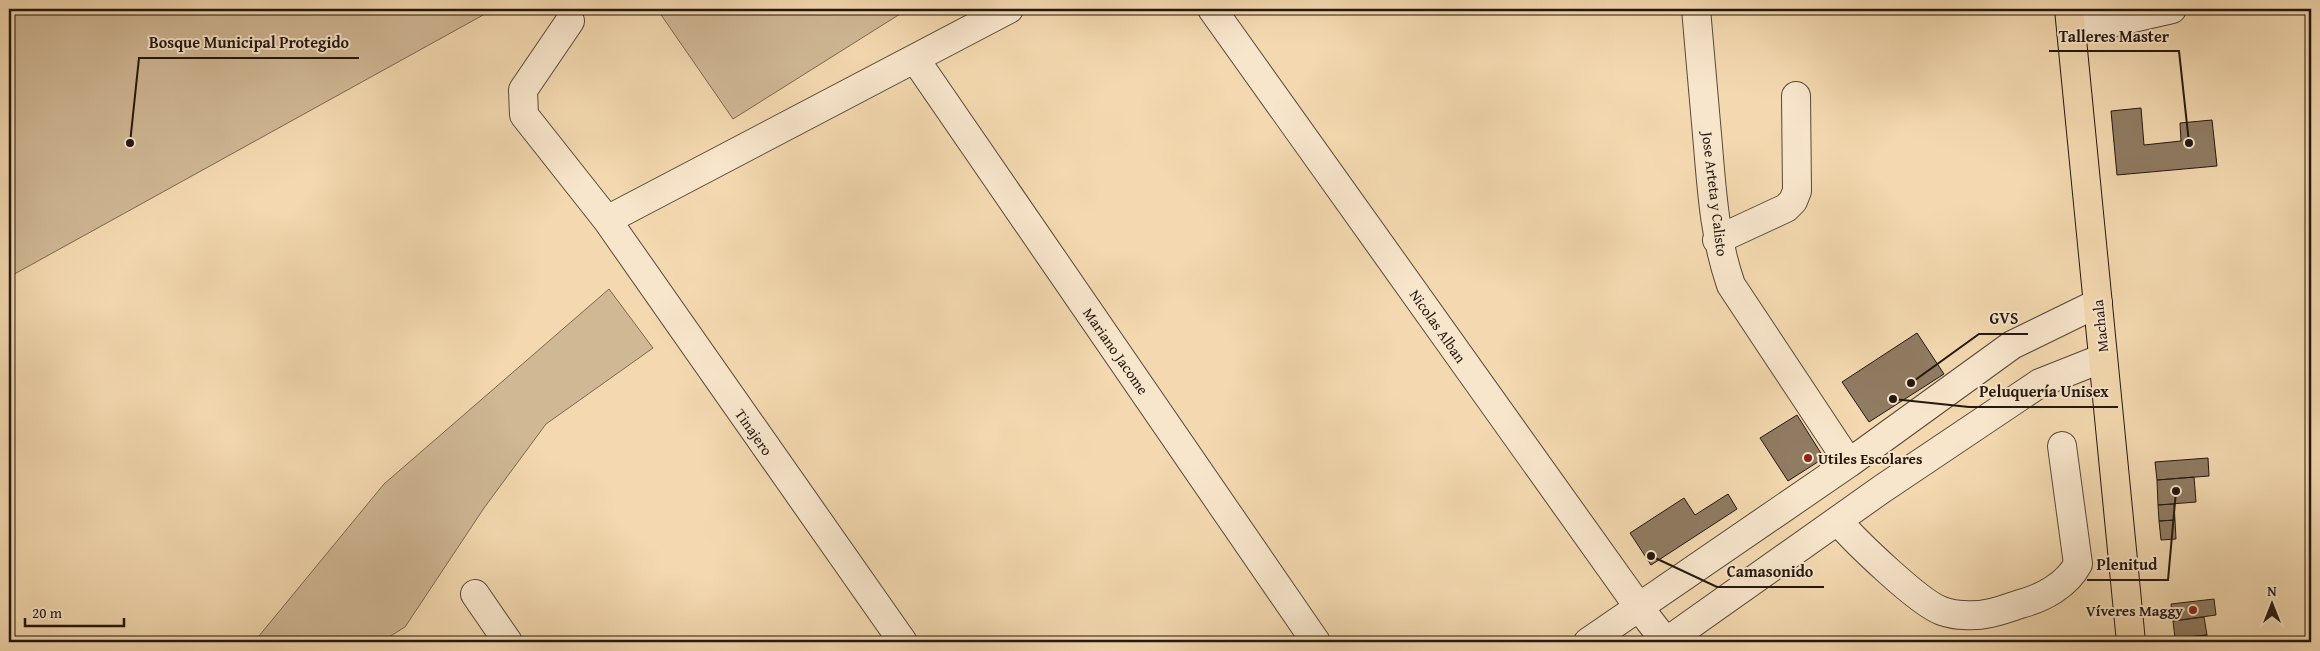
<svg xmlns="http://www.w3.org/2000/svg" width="2320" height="651" viewBox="0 0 2320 651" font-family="'Gentium Book Plus',serif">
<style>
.green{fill:#d0b895;stroke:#7a6852}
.building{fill:#907c63;stroke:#23170f}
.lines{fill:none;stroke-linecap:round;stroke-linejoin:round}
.minor-casing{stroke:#574837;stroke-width:30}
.major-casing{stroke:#23170f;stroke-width:30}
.minor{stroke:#f8e6cc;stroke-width:28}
.major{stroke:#f4d9b0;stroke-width:28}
.poi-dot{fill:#8f2418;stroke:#f8e6cc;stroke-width:2}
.labels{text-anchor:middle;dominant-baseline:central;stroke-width:4;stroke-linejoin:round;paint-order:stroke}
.street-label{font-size:15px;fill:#23170f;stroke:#f8e6cc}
.poi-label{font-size:15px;font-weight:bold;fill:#23170f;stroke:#f8e6cc;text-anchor:start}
.leader{fill:none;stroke:#23170f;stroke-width:2}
.callout-dot{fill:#23170f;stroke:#f8e6cc;stroke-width:2}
.callout-label{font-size:16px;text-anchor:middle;font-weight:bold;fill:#23170f;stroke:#f8e6cc;stroke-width:4;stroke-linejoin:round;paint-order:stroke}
</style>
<rect width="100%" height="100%" fill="#f4d9b0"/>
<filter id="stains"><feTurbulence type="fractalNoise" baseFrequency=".004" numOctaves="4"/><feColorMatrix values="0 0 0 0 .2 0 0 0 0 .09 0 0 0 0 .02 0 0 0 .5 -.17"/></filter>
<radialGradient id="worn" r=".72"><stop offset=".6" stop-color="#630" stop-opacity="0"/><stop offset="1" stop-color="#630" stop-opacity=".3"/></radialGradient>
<!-- green -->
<path class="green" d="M 9,9 L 494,9 L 9,277 Z
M 657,9 L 908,9 L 733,119 Z
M 609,289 L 653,348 L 546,424 L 484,508 L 405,627 L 381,642 L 254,642 L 384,484 Z"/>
<!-- building -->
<path class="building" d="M 2141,108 L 2144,145 L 2181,141 L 2180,123 L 2212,120 L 2217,166 L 2117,175 L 2111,111 Z
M 1917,333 L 1944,374 L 1869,422 L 1842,382 Z
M 1797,415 L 1824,458 L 1788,481 L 1760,438 Z
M 2208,458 L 2209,476 L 2157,480 L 2155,462 Z
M 2194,477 L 2196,502 L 2158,505 L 2157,480 Z
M 1728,494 L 1737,509 L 1651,565 L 1630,533 L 1684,498 L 1695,515 Z
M 2174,504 L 2175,520 L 2159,521 L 2158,505 Z
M 2175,520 L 2176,539 L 2161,540 L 2159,521 Z
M 2214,599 L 2216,615 L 2173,621 L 2171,604 Z
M 2204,617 L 2207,635 L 2175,638 L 2173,621 Z
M 2207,635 L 2208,642 L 2176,642 L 2175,638 Z"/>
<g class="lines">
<!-- minor casing -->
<g class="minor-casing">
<path id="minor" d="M 1212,9 L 1638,606 L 1666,642
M 1696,9 C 1700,54 1704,100 1708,146 C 1712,194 1715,239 1731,285 L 1849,463
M 570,21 L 523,90 L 524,115 L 607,220 L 903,642
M 2071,32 L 2172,9
M 915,59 L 1316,642
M 607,220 L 1009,9
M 1717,240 L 1786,208 L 1793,201 L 1797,191 L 1796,96
M 1838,521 C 1855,541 1919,603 1942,611 C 1948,613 1957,615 1964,615 C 1984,617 2002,610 2020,604 C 2043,598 2067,585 2078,564 L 2062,446
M 475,594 L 508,642
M 1588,642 L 1849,463 L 2012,345 L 2098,303
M 1666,642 L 1882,489 L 2040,383 L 2103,358"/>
</g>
<!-- major casing -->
<g class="major-casing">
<path id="major" d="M 2069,9 L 2131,642"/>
</g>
<!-- minor -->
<use href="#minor" class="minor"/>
<!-- major -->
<use href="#major" class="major"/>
</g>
<!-- markers -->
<g class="poi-dot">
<circle cx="1808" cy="458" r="5"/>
<circle cx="2193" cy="610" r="5"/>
</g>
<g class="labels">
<!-- street labels -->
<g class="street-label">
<text transform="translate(1715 194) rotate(83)">Jose Arteta y Calisto</text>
<text transform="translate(1438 326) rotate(55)">Nicolas Alban</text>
<text transform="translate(2100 326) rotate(-96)">Machala</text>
<text transform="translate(1116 351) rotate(55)">Mariano Jacome</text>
<text transform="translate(754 432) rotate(55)">Tinajero</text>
</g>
<!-- poi labels -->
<g class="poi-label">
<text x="1818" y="458">Utiles Escolares</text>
<text x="2183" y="610" text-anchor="end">Víveres Maggy</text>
</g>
</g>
<!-- callouts -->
<path class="leader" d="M2189 143L2179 51H2049M130 143L139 58H359M1911 383L1979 334H2028M1893 399L1969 407H2118M2176 491L2168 580H2087M1651 556L1717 587H1824"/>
<g class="callout-dot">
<circle cx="2189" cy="143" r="5"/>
<circle cx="130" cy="143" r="5"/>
<circle cx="1911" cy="383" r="5"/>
<circle cx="1893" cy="399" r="5"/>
<circle cx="2176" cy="491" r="5"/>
<circle cx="1651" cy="556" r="5"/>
</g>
<g class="callout-label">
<text x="2114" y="42">Talleres Master</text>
<text x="249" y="48">Bosque Municipal Protegido</text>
<text x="2004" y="324">GVS</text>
<text x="2044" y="397">Peluquería Unisex</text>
<text x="2127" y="570">Plenitud</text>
<text x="1770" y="577">Camasonido</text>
</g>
<!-- margin -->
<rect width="2320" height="651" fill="none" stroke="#f4d9b0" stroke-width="30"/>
<rect x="10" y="10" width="2300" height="631" fill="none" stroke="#23170f" stroke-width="2.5"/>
<rect x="15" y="15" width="2290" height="621" fill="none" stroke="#23170f"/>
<!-- north arrow -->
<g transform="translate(2272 604)" stroke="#f8e6cc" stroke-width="4" paint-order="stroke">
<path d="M0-4L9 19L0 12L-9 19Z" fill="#23170f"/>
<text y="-8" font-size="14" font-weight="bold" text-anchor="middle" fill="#23170f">N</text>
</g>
<!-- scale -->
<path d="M25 618v8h99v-8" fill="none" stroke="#23170f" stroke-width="2.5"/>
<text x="32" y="618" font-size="15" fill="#23170f" stroke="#f8e6cc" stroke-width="4" paint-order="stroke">20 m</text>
<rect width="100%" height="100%" filter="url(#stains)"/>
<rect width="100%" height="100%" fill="url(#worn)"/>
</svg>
